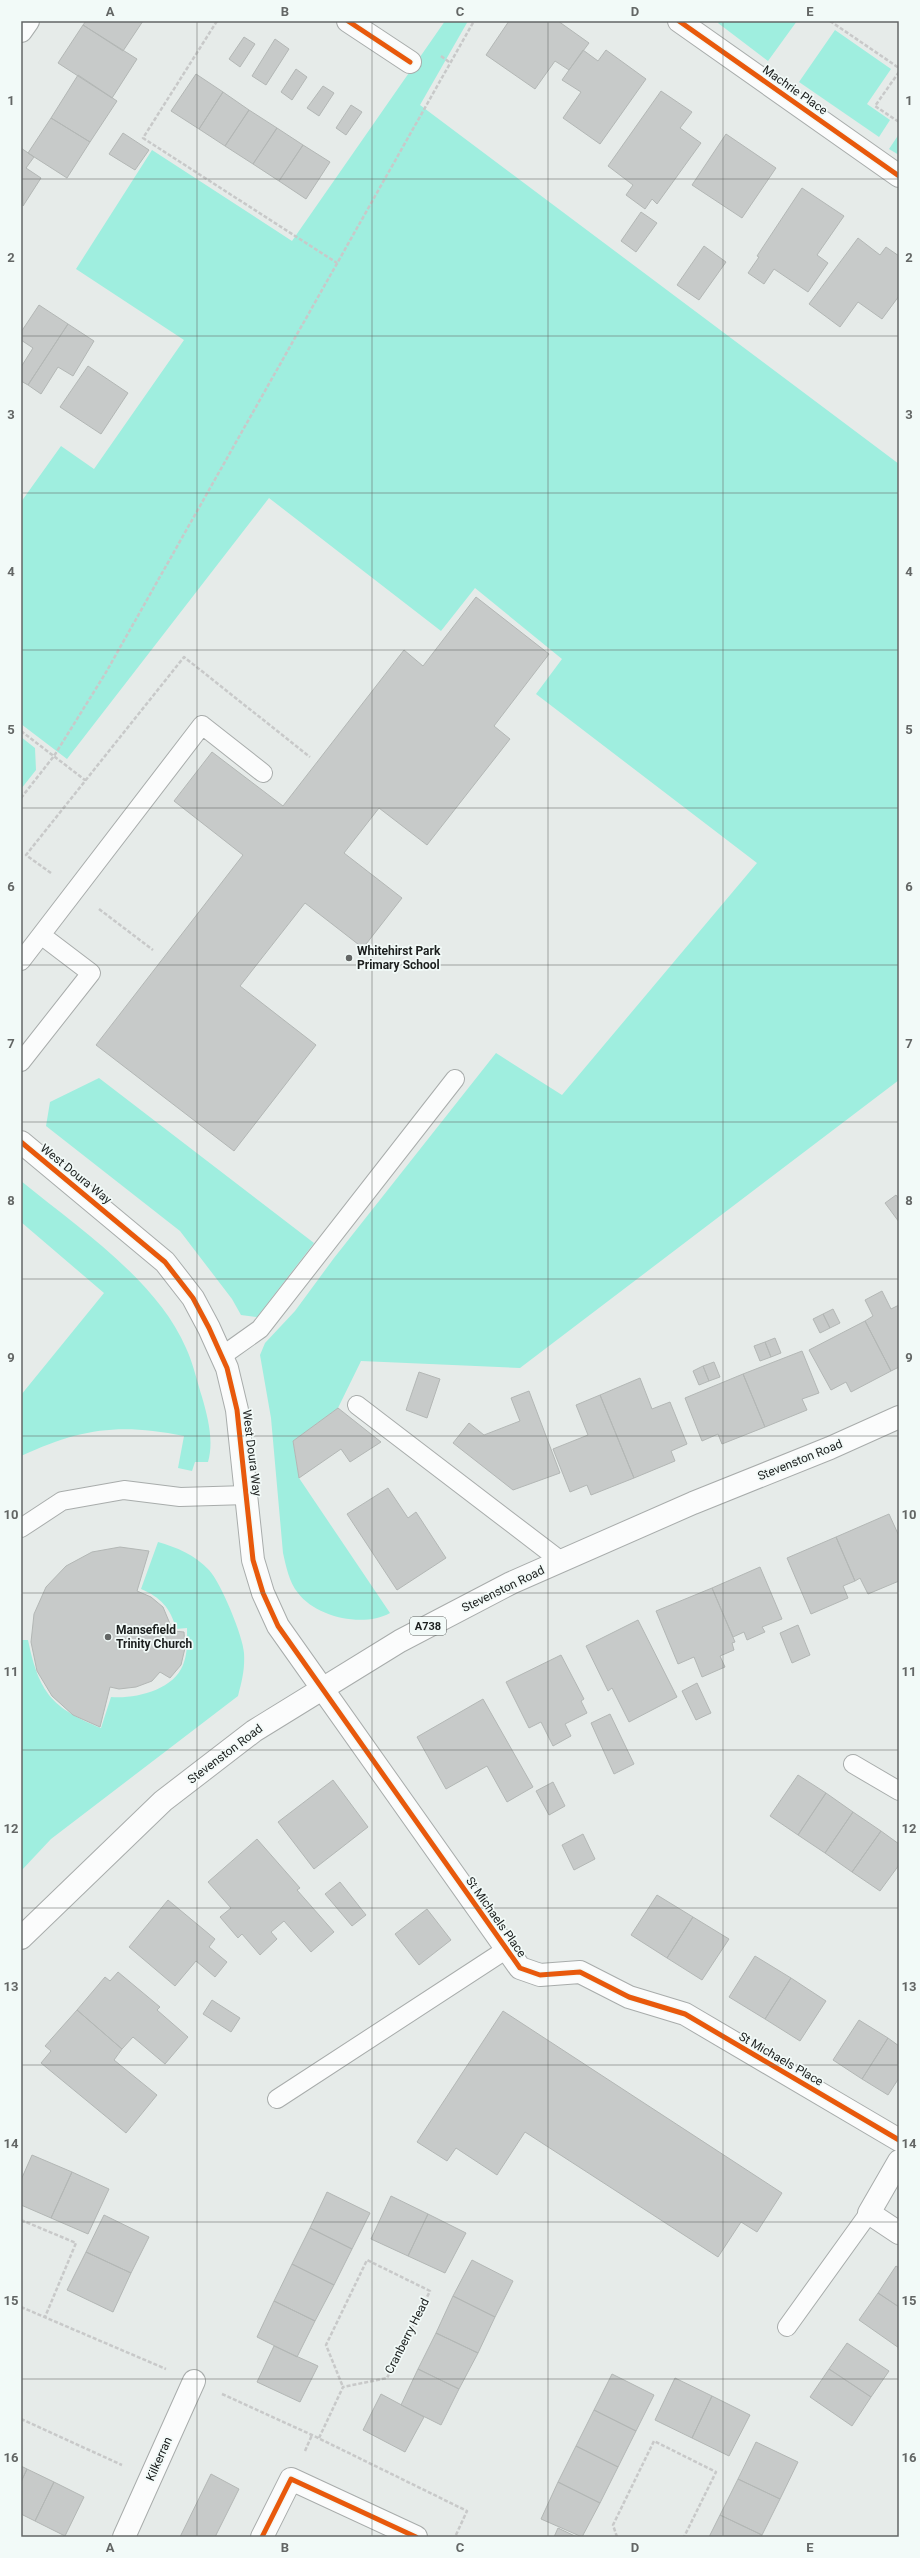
<svg xmlns="http://www.w3.org/2000/svg" width="920" height="2558" viewBox="0 0 920 2558" font-family="Roboto,sans-serif">
<style>
.green{fill:#9feedf}
.building{fill:#c7cac9;stroke:#b3b7b5}
.lines{fill:none;stroke-linecap:round;stroke-linejoin:round}
.lane-casing{stroke:#a8acab;stroke-width:20}
.street-casing{stroke:#a8acab;stroke-width:24}
.highway-casing{stroke:#a8acab;stroke-width:24}
.path{stroke:#c8c9c9;stroke-width:2.5;stroke-dasharray:4 2;stroke-linecap:butt}
.lane{stroke:#fbfcfc;stroke-width:18}
.street{stroke:#fbfcfc;stroke-width:22}
.highway{stroke:#fbfcfc;stroke-width:22}
.cycleway-casing{stroke:#f2faf8;stroke-width:8}
.cycleway{stroke:#e8590c;stroke-width:5}
.grid{fill:none;stroke:#636665;stroke-width:1;stroke-opacity:0.55}
.poi-dot{fill:#636665;stroke:#f2faf8;stroke-width:1.5}
.labels{text-anchor:middle;dominant-baseline:central;stroke-width:3.5;stroke-linejoin:round;paint-order:stroke}
.shield{fill:#f2faf8;stroke:#5c615f;stroke-width:1}
.shield-label{font-size:11px;font-weight:bold;fill:#1c1f1e}
.street-label{font-size:12px;fill:#1c1f1e;stroke:#f2faf8}
.poi-label{font-size:12px;font-weight:bold;fill:#1c1f1e;stroke:#f2faf8;text-anchor:start}
.neatline{fill:none;stroke:#636665;stroke-width:1.5}
.grid-label{font-size:13px;text-anchor:middle;font-weight:bold;fill:#636665}
</style>
<rect width="100%" height="100%" fill="#e6ebe9"/>
<!-- green -->
<path class="green" d="M 445,21 L 468,21 L 420,105 L 899,464 L 899,1080 L 520,1368 L 361,1361 L 338,1408 L 293,1441 L 299,1478 L 390,1613 C 363,1628 316,1617 298,1593 C 289,1582 286,1566 283,1553 L 271,1418 L 260,1355 L 265,1343 L 295,1311 L 334,1258 L 496,1053 L 562,1095 L 757,863 L 536,694 L 562,659 L 475,588 L 441,631 L 269,498 L 67,759 L 21,724 L 21,502 L 61,446 L 94,469 L 184,340 L 76,269 L 152,150 L 292,241 Z
M 719,21 L 797,21 L 768,61 L 718,23 Z
M 835,30 L 891,69 L 867,104 L 890,120 L 879,137 L 799,82 Z
M 899,134 L 899,155 L 889,149 Z
M 21,737 L 35,748 L 36,770 L 21,789 Z
M 99,1078 L 314,1243 L 257,1317 L 241,1315 L 232,1299 L 180,1231 L 46,1126 L 50,1102 Z
M 21,1181 C 77,1227 157,1280 186,1348 C 193,1363 197,1381 202,1397 C 208,1418 214,1441 208,1462 L 195,1462 L 192,1471 L 178,1468 L 184,1436 C 120,1423 81,1428 21,1456 L 21,1395 L 104,1293 L 21,1222 Z
M 158,1542 C 176,1547 195,1555 209,1570 C 221,1583 243,1636 244,1653 C 245,1669 242,1681 238,1696 L 51,1839 L 21,1871 L 21,1640 L 28,1640 C 39,1693 52,1708 101,1728 L 111,1697 C 136,1699 173,1690 183,1665 C 188,1652 187,1641 187,1628 L 176,1629 C 171,1608 160,1597 141,1589 Z"/>
<!-- building -->
<path class="building" d="M 86,21 L 143,21 L 123,51 L 83,25 Z
M 509,21 L 558,21 L 589,43 L 569,70 L 555,61 L 535,89 L 486,55 Z
M 83,25 L 137,59 L 112,98 L 58,63 Z
M 244,37 L 255,44 L 240,67 L 229,59 Z
M 275,39 L 289,49 L 266,85 L 252,76 Z
M 583,50 L 598,61 L 606,50 L 646,79 L 600,144 L 563,118 L 581,92 L 562,80 Z
M 296,69 L 307,77 L 292,100 L 281,92 Z
M 196,74 L 223,92 L 199,129 L 171,111 Z
M 78,75 L 117,101 L 90,142 L 51,118 Z
M 323,86 L 334,93 L 319,116 L 307,108 Z
M 661,91 L 692,112 L 680,128 L 701,143 L 657,204 L 652,199 L 645,209 L 626,195 L 633,185 L 608,166 Z
M 223,92 L 249,110 L 225,146 L 199,129 Z
M 351,105 L 362,112 L 346,135 L 336,128 Z
M 249,110 L 277,128 L 253,164 L 225,146 Z
M 51,118 L 90,142 L 67,178 L 28,153 Z
M 277,128 L 303,145 L 279,181 L 253,164 Z
M 123,133 L 149,150 L 135,170 L 109,154 Z
M 726,134 L 776,168 L 742,218 L 692,185 Z
M 303,145 L 330,162 L 306,199 L 279,181 Z
M 21,148 L 34,157 L 26,168 L 41,178 L 23,206 Z
M 802,188 L 844,216 L 817,255 L 828,263 L 808,292 L 774,269 L 764,284 L 748,273 L 759,257 L 757,256 Z
M 641,212 L 657,223 L 636,252 L 621,241 Z
M 858,238 L 880,255 L 886,247 L 899,256 L 899,296 L 882,319 L 858,302 L 840,327 L 809,304 Z
M 704,246 L 726,262 L 699,300 L 677,285 Z
M 39,305 L 68,324 L 28,385 L 21,381 L 21,367 L 33,348 L 21,340 L 21,332 Z
M 68,324 L 94,341 L 73,376 L 58,367 L 41,394 L 28,385 Z
M 88,366 L 128,393 L 101,434 L 60,407 Z
M 476,597 L 549,654 L 494,726 L 510,739 L 427,845 L 379,808 L 344,853 L 402,898 L 363,948 L 305,903 L 240,986 L 316,1045 L 234,1151 L 96,1045 L 243,855 L 174,801 L 212,752 L 283,806 L 404,650 L 423,666 Z
M 896,1195 L 899,1199 L 899,1222 L 885,1203 Z
M 882,1291 L 891,1309 L 899,1305 L 899,1367 L 891,1371 L 865,1321 L 873,1316 L 865,1300 Z
M 833,1309 L 840,1323 L 830,1328 L 823,1314 Z
M 823,1314 L 830,1328 L 820,1333 L 813,1319 Z
M 865,1321 L 891,1371 L 851,1392 L 846,1382 L 831,1390 L 809,1350 Z
M 775,1338 L 781,1353 L 771,1357 L 765,1342 Z
M 765,1342 L 771,1357 L 760,1361 L 754,1346 Z
M 802,1351 L 819,1393 L 802,1399 L 807,1410 L 765,1427 L 743,1374 Z
M 714,1362 L 720,1377 L 709,1381 L 703,1366 Z
M 703,1366 L 709,1381 L 699,1385 L 693,1371 Z
M 419,1372 L 440,1379 L 427,1418 L 406,1410 Z
M 743,1374 L 765,1427 L 722,1444 L 718,1434 L 702,1441 L 685,1398 Z
M 640,1378 L 652,1409 L 670,1402 L 687,1444 L 671,1451 L 675,1461 L 634,1478 L 600,1395 Z
M 529,1391 L 560,1473 L 513,1490 L 453,1443 L 469,1423 L 484,1435 L 520,1421 L 511,1398 Z
M 600,1395 L 634,1478 L 591,1495 L 587,1485 L 570,1492 L 553,1449 L 588,1435 L 576,1405 Z
M 338,1408 L 381,1442 L 350,1462 L 341,1449 L 299,1478 L 293,1441 Z
M 388,1488 L 408,1518 L 416,1512 L 446,1558 L 397,1590 L 347,1514 Z
M 889,1514 L 899,1536 L 899,1581 L 868,1594 L 860,1578 L 855,1581 L 836,1537 Z
M 836,1537 L 855,1581 L 843,1586 L 848,1598 L 811,1614 L 787,1558 Z
M 120,1547 L 149,1551 L 137,1591 L 151,1597 L 163,1607 L 173,1631 L 184,1632 L 185,1648 L 181,1665 L 170,1678 L 160,1672 L 152,1681 L 136,1687 L 119,1689 L 110,1687 L 100,1727 L 73,1715 L 52,1696 L 37,1671 L 31,1642 L 34,1614 L 46,1587 L 66,1566 L 92,1552 Z
M 760,1567 L 782,1619 L 762,1627 L 765,1632 L 747,1640 L 744,1632 L 733,1637 L 712,1588 Z
M 712,1588 L 735,1642 L 732,1643 L 734,1650 L 720,1656 L 725,1667 L 702,1677 L 694,1657 L 678,1664 L 656,1611 Z
M 638,1620 L 677,1697 L 629,1722 L 612,1688 L 608,1691 L 586,1646 Z
M 798,1625 L 810,1655 L 792,1663 L 780,1633 Z
M 561,1655 L 584,1699 L 581,1701 L 587,1713 L 565,1724 L 571,1736 L 553,1746 L 541,1722 L 529,1728 L 506,1682 Z
M 697,1683 L 711,1713 L 696,1720 L 682,1691 Z
M 483,1699 L 533,1787 L 507,1802 L 487,1766 L 446,1789 L 417,1737 Z
M 610,1714 L 634,1764 L 614,1774 L 591,1723 Z
M 798,1775 L 826,1793 L 798,1835 L 770,1816 Z
M 333,1780 L 368,1827 L 314,1869 L 278,1822 Z
M 553,1782 L 565,1806 L 549,1815 L 536,1791 Z
M 826,1793 L 853,1812 L 825,1853 L 798,1835 Z
M 853,1812 L 881,1831 L 852,1872 L 825,1853 Z
M 881,1831 L 899,1844 L 899,1865 L 880,1891 L 852,1872 Z
M 583,1834 L 595,1859 L 574,1870 L 562,1845 Z
M 257,1839 L 300,1888 L 297,1890 L 334,1932 L 311,1952 L 284,1921 L 271,1932 L 277,1939 L 260,1955 L 242,1934 L 238,1938 L 220,1917 L 231,1908 L 208,1882 Z
M 340,1882 L 366,1915 L 352,1926 L 325,1894 Z
M 657,1895 L 693,1917 L 667,1958 L 631,1935 Z
M 168,1900 L 215,1939 L 209,1947 L 227,1962 L 215,1977 L 196,1961 L 175,1986 L 129,1947 Z
M 427,1909 L 451,1940 L 419,1965 L 395,1934 Z
M 693,1917 L 729,1939 L 702,1980 L 667,1958 Z
M 755,1956 L 791,1978 L 765,2019 L 729,1997 Z
M 118,1972 L 160,2007 L 157,2010 L 188,2037 L 165,2064 L 133,2037 L 122,2049 L 77,2010 L 105,1977 L 110,1981 Z
M 791,1978 L 826,2001 L 800,2041 L 765,2019 Z
M 212,2000 L 240,2018 L 231,2032 L 203,2014 Z
M 77,2010 L 122,2049 L 114,2060 L 157,2095 L 126,2133 L 41,2063 L 51,2051 L 45,2046 Z
M 503,2011 L 782,2193 L 757,2232 L 741,2222 L 718,2257 L 525,2132 L 497,2175 L 456,2148 L 447,2161 L 417,2142 Z
M 859,2020 L 888,2038 L 862,2079 L 833,2060 Z
M 888,2038 L 899,2046 L 899,2078 L 888,2095 L 862,2079 Z
M 32,2155 L 72,2172 L 51,2218 L 21,2205 L 21,2180 Z
M 72,2172 L 109,2189 L 88,2234 L 51,2218 Z
M 327,2192 L 370,2213 L 352,2249 L 310,2228 Z
M 391,2196 L 428,2214 L 408,2256 L 371,2239 Z
M 428,2214 L 466,2233 L 445,2273 L 408,2256 Z
M 104,2215 L 149,2237 L 131,2273 L 86,2252 Z
M 310,2228 L 352,2249 L 334,2285 L 292,2264 Z
M 86,2252 L 131,2273 L 113,2312 L 67,2290 Z
M 472,2260 L 513,2281 L 495,2317 L 453,2296 Z
M 292,2264 L 334,2285 L 315,2321 L 274,2301 Z
M 896,2266 L 899,2268 L 899,2307 L 878,2293 Z
M 878,2293 L 899,2307 L 899,2348 L 859,2320 Z
M 453,2296 L 495,2317 L 478,2353 L 436,2333 Z
M 274,2301 L 315,2321 L 297,2357 L 257,2337 Z
M 436,2333 L 478,2353 L 459,2389 L 418,2369 Z
M 847,2343 L 889,2371 L 871,2397 L 829,2369 Z
M 274,2346 L 318,2366 L 300,2402 L 257,2382 Z
M 418,2369 L 459,2389 L 441,2425 L 401,2405 Z
M 829,2369 L 871,2397 L 852,2426 L 810,2397 Z
M 612,2374 L 654,2395 L 636,2431 L 594,2410 Z
M 675,2378 L 712,2396 L 692,2438 L 655,2420 Z
M 381,2394 L 424,2417 L 405,2452 L 363,2430 Z
M 712,2396 L 750,2415 L 729,2456 L 692,2438 Z
M 594,2410 L 636,2431 L 618,2467 L 576,2446 Z
M 756,2442 L 798,2462 L 780,2499 L 738,2479 Z
M 576,2446 L 618,2467 L 600,2503 L 558,2482 Z
M 21,2466 L 27,2469 L 21,2482 Z
M 27,2469 L 54,2482 L 35,2521 L 21,2514 L 21,2482 Z
M 211,2474 L 239,2489 L 215,2537 L 180,2537 Z
M 738,2479 L 780,2499 L 762,2535 L 720,2515 Z
M 54,2482 L 84,2497 L 65,2536 L 35,2521 Z
M 558,2482 L 600,2503 L 582,2537 L 541,2519 Z
M 720,2515 L 762,2535 L 761,2537 L 709,2537 Z
M 558,2528 L 577,2537 L 554,2537 Z"/>
<g class="lines">
<!-- lane casing -->
<g class="lane-casing">
<path id="lane" d="M 41,935 L 202,725 L 263,773
M 21,961 L 41,935 L 91,973 L 21,1062
M 222,1356 L 260,1329 L 455,1079
M 357,1405 L 561,1561
M 21,1528 L 62,1501 L 124,1490 L 180,1497 L 247,1495
M 853,1764 L 899,1791
M 277,2099 L 507,1949
M 787,2327 L 869,2213"/>
</g>
<!-- street casing -->
<g class="street-casing">
<path id="street" d="M 348,21 L 410,62
M 679,21 L 899,176
M 21,31 L 28,21
M 21,1142 L 165,1262 L 193,1298 L 209,1328 L 227,1368 L 237,1410 L 253,1560 L 263,1593 L 278,1626 L 520,1968 L 540,1975 L 580,1972 L 629,1997 L 685,2014 L 899,2140
M 899,2161 L 869,2213 L 899,2233
M 124,2537 L 194,2381
M 262,2537 L 291,2479 L 416,2537"/>
</g>
<!-- highway casing -->
<g class="highway-casing">
<path id="highway" d="M 21,1938 L 163,1801 L 254,1731 L 400,1641 L 511,1583 L 693,1503 L 830,1448 L 899,1417"/>
</g>
<!-- path -->
<path class="path" d="M 217,21 L 143,138 L 337,263
M 830,21 L 899,68
M 441,56 L 449,62
M 899,72 L 875,106 L 899,122
M 21,731 L 85,780
M 21,798 L 54,756 L 105,674 L 474,21
M 51,873 L 26,855 L 184,657 L 310,757
M 99,909 L 153,950
M 21,2220 L 76,2243 L 45,2317
M 21,2307 L 166,2369
M 222,2394 L 312,2435 L 467,2511 L 455,2537
M 21,2419 L 122,2465
M 319,2438 L 343,2387 L 387,2378 L 430,2291 L 367,2260 L 326,2345 L 343,2387
M 305,2451 L 312,2435
M 617,2537 L 613,2525 L 654,2441 L 716,2472 L 684,2537"/>
<!-- lane -->
<use href="#lane" class="lane"/>
<!-- street -->
<use href="#street" class="street"/>
<!-- highway -->
<use href="#highway" class="highway"/>
<!-- cycleway casing -->
<g class="cycleway-casing">
<path id="cycleway" d="M 348,21 L 410,62
M 679,21 L 899,176
M 21,1142 L 165,1262 L 193,1298 L 209,1328 L 227,1368 L 237,1410 L 253,1560 L 263,1593 L 278,1626 L 520,1968 L 540,1975 L 580,1972 L 629,1997 L 685,2014 L 899,2140
M 262,2537 L 291,2479 L 416,2537"/>
</g>
<!-- cycleway -->
<use href="#cycleway" class="cycleway"/>
</g>
<!-- grid -->
<path class="grid" d="M 197,21 L 197,2537M 372,21 L 372,2537M 548,21 L 548,2537M 723,21 L 723,2537M 21,179 L 899,179M 21,336 L 899,336M 21,493 L 899,493M 21,650 L 899,650M 21,808 L 899,808M 21,965 L 899,965M 21,1122 L 899,1122M 21,1279 L 899,1279M 21,1436 L 899,1436M 21,1593 L 899,1593M 21,1750 L 899,1750M 21,1908 L 899,1908M 21,2065 L 899,2065M 21,2222 L 899,2222M 21,2379 L 899,2379"/>
<!-- markers -->
<g class="poi-dot">
<circle cx="349" cy="958" r="4"/>
<circle cx="108" cy="1637" r="4"/>
</g>
<g class="labels">
<!-- shield labels -->
<rect class="shield" x="410" y="1617" width="36" height="18" rx="3"/>
<g class="shield-label">
<text x="428" y="1626">A738</text>
</g>
<!-- street labels -->
<g class="street-label">
<text transform="translate(795 90) rotate(35)">Machrie Place</text>
<text transform="translate(76 1174) rotate(39)">West Doura Way</text>
<text transform="translate(252 1453) rotate(83)">West Doura Way</text>
<text transform="translate(800 1460) rotate(-22)">Stevenston Road</text>
<text transform="translate(503 1589) rotate(-26)">Stevenston Road</text>
<text transform="translate(225 1754) rotate(-37)">Stevenston Road</text>
<text transform="translate(496 1917) rotate(55)">St Michaels Place</text>
<text transform="translate(781 2059) rotate(30)">St Michaels Place</text>
<text transform="translate(407 2336) rotate(-63)">Cranberry Head</text>
<text transform="translate(159 2459) rotate(-66)">Kilkerran</text>
</g>
<!-- poi labels -->
<g class="poi-label">
<text x="357" y="951">Whitehirst Park<tspan x="357" dy="14">Primary School</tspan></text>
<text x="116" y="1630">Mansefield<tspan x="116" dy="14">Trinity Church</tspan></text>
</g>
</g>
<!-- border -->
<rect width="920" height="2558" fill="none" stroke="#f2faf8" stroke-width="44"/>
<rect x="22" y="22" width="876" height="2514" class="neatline"/>
<g class="grid-label">
<text x="110" y="16">A</text>
<text x="285" y="16">B</text>
<text x="460" y="16">C</text>
<text x="635" y="16">D</text>
<text x="810" y="16">E</text>
<text x="11" y="105">1</text>
<text x="909" y="105">1</text>
<text x="11" y="262">2</text>
<text x="909" y="262">2</text>
<text x="11" y="419">3</text>
<text x="909" y="419">3</text>
<text x="11" y="576">4</text>
<text x="909" y="576">4</text>
<text x="11" y="734">5</text>
<text x="909" y="734">5</text>
<text x="11" y="891">6</text>
<text x="909" y="891">6</text>
<text x="11" y="1048">7</text>
<text x="909" y="1048">7</text>
<text x="11" y="1205">8</text>
<text x="909" y="1205">8</text>
<text x="11" y="1362">9</text>
<text x="909" y="1362">9</text>
<text x="11" y="1519">10</text>
<text x="909" y="1519">10</text>
<text x="11" y="1676">11</text>
<text x="909" y="1676">11</text>
<text x="11" y="1833">12</text>
<text x="909" y="1833">12</text>
<text x="11" y="1991">13</text>
<text x="909" y="1991">13</text>
<text x="11" y="2148">14</text>
<text x="909" y="2148">14</text>
<text x="11" y="2305">15</text>
<text x="909" y="2305">15</text>
<text x="11" y="2462">16</text>
<text x="909" y="2462">16</text>
<text x="110" y="2552">A</text>
<text x="285" y="2552">B</text>
<text x="460" y="2552">C</text>
<text x="635" y="2552">D</text>
<text x="810" y="2552">E</text>
</g>
</svg>
